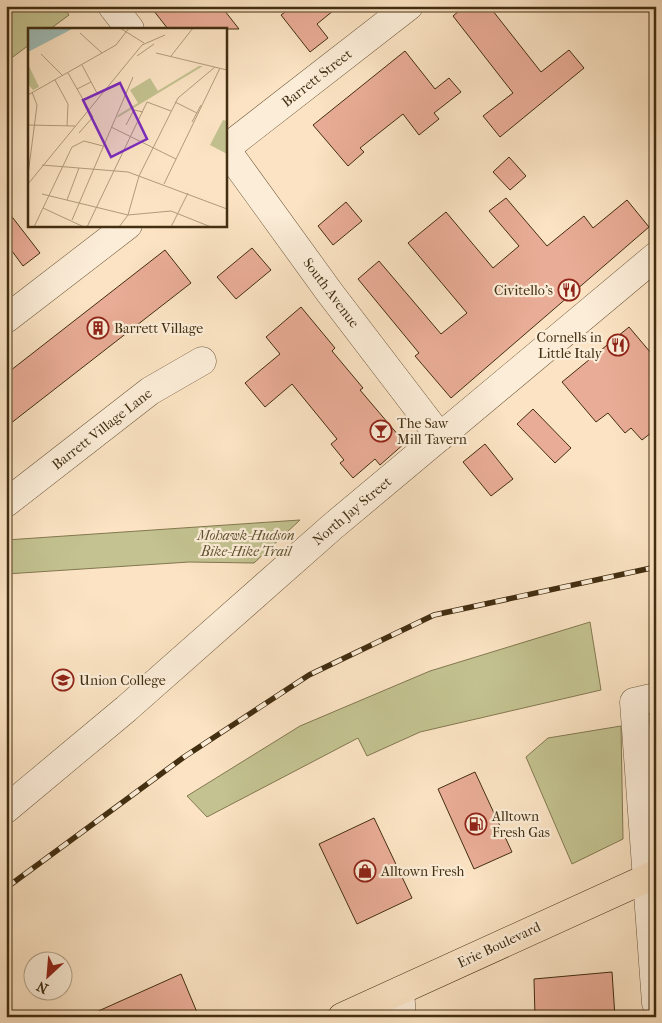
<svg xmlns="http://www.w3.org/2000/svg" width="662" height="1023" viewBox="0 0 662 1023" font-family="'IM FELL French Canon',serif">
<style>
.green{fill:#c3c290;stroke:#827850}
.building{fill:#e9ac96;stroke:#422e11}
.lines{fill:none;stroke-linecap:round;stroke-linejoin:round}
.minor-casing{stroke:#705b3e;stroke-width:29}
.highway-casing{stroke:#422e11;stroke-width:29}
.minor{stroke:#fcedd8;stroke-width:28}
.highway{stroke:#fbe3c3;stroke-width:28}
.rail-casing{stroke:#422e11;stroke-width:5.5}
.rail{stroke:#fcedd8;stroke-width:4;stroke-dasharray:11;stroke-linecap:butt}
.labels{text-anchor:middle;dominant-baseline:central;stroke-width:4.5;stroke-linejoin:round;paint-order:stroke}
.street-label{font-size:14px;fill:#422e11;stroke:#fcedd8}
.poi-label{font-size:14px;fill:#422e11;stroke:#fcedd8;text-anchor:start}
.park-label{font-size:14px;font-style:italic;fill:#625331;stroke:#fcedd8}
.inset-road{fill:none;stroke:#b19b7c;stroke-width:1}
.view{fill:#7b2cbf;fill-opacity:0.15;stroke:#7b2cbf;stroke-width:2.5}
.inset-edge{fill:none;stroke:#422e11;stroke-width:2.5}
</style>
<rect width="100%" height="100%" fill="#fbe3c3"/>
<filter id="stains"><feTurbulence type="fractalNoise" baseFrequency=".004" numOctaves="4"/><feColorMatrix values="0 0 0 0 .2 0 0 0 0 .09 0 0 0 0 .02 0 0 0 .5 -.17"/></filter>
<radialGradient id="worn" r=".72"><stop offset=".6" stop-color="#630" stop-opacity="0"/><stop offset="1" stop-color="#630" stop-opacity=".3"/></radialGradient>
<!-- green -->
<path class="green" d="M 6,6 L 62,6 L 69,15 L 50,29 L 29,29 L 29,45 L 6,62 Z
M 300,520 L 254,563 L 189,562 L 6,574 L 6,540 Z
M 590,622 L 601,690 L 420,732 L 367,756 L 358,738 L 207,817 L 187,796 L 300,726 L 430,671 Z
M 621,726 L 623,839 L 572,864 L 526,757 L 548,738 Z"/>
<!-- building -->
<path class="building" d="M 150,6 L 221,6 L 239,29 L 168,29 Z
M 293,6 L 339,6 L 317,24 L 328,38 L 310,52 L 281,15 Z
M 465,6 L 489,6 L 541,72 L 569,50 L 584,68 L 500,137 L 483,116 L 513,93 L 453,16 Z
M 405,51 L 435,89 L 449,78 L 461,92 L 434,113 L 439,119 L 419,135 L 403,114 L 360,148 L 364,152 L 348,166 L 313,125 Z
M 509,157 L 526,176 L 510,190 L 493,172 Z
M 506,198 L 547,246 L 584,216 L 593,228 L 627,200 L 649,227 L 451,398 L 415,356 L 419,353 L 358,279 L 379,261 L 441,334 L 467,313 L 408,243 L 446,212 L 493,268 L 519,246 L 489,211 Z
M 346,202 L 362,221 L 333,245 L 318,226 Z
M 6,209 L 40,253 L 23,266 L 6,243 Z
M 252,248 L 271,270 L 236,299 L 217,277 Z
M 165,250 L 191,283 L 6,427 L 6,374 Z
M 301,307 L 335,348 L 332,351 L 363,388 L 360,390 L 405,443 L 380,465 L 375,459 L 353,478 L 340,463 L 344,460 L 331,444 L 337,439 L 292,384 L 265,407 L 245,383 L 280,354 L 266,337 Z
M 629,327 L 656,359 L 656,429 L 642,440 L 631,428 L 625,433 L 608,413 L 596,422 L 562,382 Z
M 533,409 L 571,448 L 555,463 L 517,424 Z
M 485,444 L 513,479 L 491,496 L 463,462 Z
M 475,772 L 512,852 L 474,869 L 438,789 Z
M 374,818 L 412,898 L 357,924 L 319,844 Z
M 612,972 L 615,1017 L 535,1017 L 534,979 Z
M 181,974 L 199,1017 L 85,1017 Z"/>
<g class="lines">
<!-- minor casing -->
<g class="minor-casing">
<path id="minor" d="M 112,6 L 130,29
M 225,148 L 330,293 L 440,437
M 225,149 L 409,6
M 6,319 L 128,225
M 6,503 L 150,391 L 202,361
M 656,697 L 634,702 L 656,1003
M 6,809 L 126,709 L 332,527 L 656,256
M 400,991 L 402,1017"/>
</g>
<!-- highway casing -->
<g class="highway-casing">
<path id="highway" d="M 342,1017 L 656,874"/>
</g>
<!-- minor -->
<use href="#minor" class="minor"/>
<!-- highway -->
<use href="#highway" class="highway"/>
<!-- rail casing -->
<g class="rail-casing">
<path id="rail" d="M 6,888 L 184,757 L 309,675 L 434,615 L 656,567"/>
</g>
<!-- rail -->
<use href="#rail" class="rail"/>
</g>
<!-- icons -->
<defs>
<g id="restaurant-ring" transform="scale(1.125)"><circle r="9.5" fill="#fcedd8" stroke="#8f2418" stroke-width="1.5"/><path d="M-5-6h1v4h1v-4h1v4h1v-4h1v5L-1.5 .5V6h-2V.5L-5-1ZM5-6V6H3V1.5H1.5Q1.5-4 5-6Z" fill="#8f2418"/></g>
<g id="building-ring" transform="scale(1.125)"><circle r="9.5" fill="#fcedd8" stroke="#8f2418" stroke-width="1.5"/><path d="M-4-6H4V6H1V3H-1V6H-4ZM-2.5-4.3h1.7v1.8h-1.7ZM.8-4.3h1.7v1.8H.8ZM-2.5-1h1.7V.8h-1.7ZM.8-1h1.7V.8H.8Z" fill="#8f2418"/></g>
<g id="bar-ring" transform="scale(1.125)"><circle r="9.5" fill="#fcedd8" stroke="#8f2418" stroke-width="1.5"/><path d="M-6-5H6L.8 .8V4.5H3.5V6h-7V4.5H-.8V.8Z" fill="#8f2418"/></g>
<g id="university-ring" transform="scale(1.125)"><circle r="9.5" fill="#fcedd8" stroke="#8f2418" stroke-width="1.5"/><path d="M0-5L7-2L0 1L-7-2ZM-4 1L0 2.5L4 1V4Q0 6-4 4Z" fill="#8f2418"/></g>
<g id="fuel-ring" transform="scale(1.125)"><circle r="9.5" fill="#fcedd8" stroke="#8f2418" stroke-width="1.5"/><path d="M-5.5-6h7V0h2V4h1.3V-2.5L3-4.5l.8-.8L6-3V5H2.5V1h-1V6h-7ZM-4.2-4.7v3.2H.2V-4.7Z" fill="#8f2418"/></g>
<g id="shop-ring" transform="scale(1.125)"><circle r="9.5" fill="#fcedd8" stroke="#8f2418" stroke-width="1.5"/><path d="M-5-2.5h2.3a2.7 3.5 0 0 1 5.4 0H5L5.5 6h-11ZM-1.5-2.5h3a1.5 2.3 0 0 0-3 0Z" fill="#8f2418"/></g>
</defs>
<g fill-rule="evenodd">
<use href="#restaurant-ring" x="569" y="290"/>
<use href="#building-ring" x="98" y="328"/>
<use href="#restaurant-ring" x="618" y="345"/>
<use href="#bar-ring" x="381" y="431"/>
<use href="#university-ring" x="63" y="680"/>
<use href="#fuel-ring" x="476" y="824"/>
<use href="#shop-ring" x="365" y="871"/>
</g>
<g class="labels">
<!-- street labels -->
<g class="street-label">
<text transform="translate(317 78) rotate(-38)">Barrett Street</text>
<text transform="translate(331 293) rotate(53)">South Avenue</text>
<text transform="translate(102 429) rotate(-38)">Barrett Village Lane</text>
<text transform="translate(352 511) rotate(-40)">North Jay Street</text>
<text transform="translate(499 945) rotate(-25)">Erie Boulevard</text>
</g>
<!-- poi labels -->
<g class="poi-label">
<text x="553" y="290" text-anchor="end">Civitello's</text>
<text x="114" y="328">Barrett Village</text>
<text x="602" y="337" text-anchor="end">Cornells in<tspan x="602" dy="16">Little Italy</tspan></text>
<text x="397" y="423">The Saw<tspan x="397" dy="16">Mill Tavern</tspan></text>
<text x="79" y="680">Union College</text>
<text x="492" y="816">Alltown<tspan x="492" dy="16">Fresh Gas</tspan></text>
<text x="381" y="871">Alltown Fresh</text>
</g>
<!-- park labels -->
<g class="park-label">
<text x="246" y="535">Mohawk-Hudson<tspan x="246" dy="16">Bike-Hike Trail</tspan></text>
</g>
</g>
<!-- overview -->
<g transform="translate(28 28)">
<rect width="199" height="199" fill="#fbe3c3"/>
<path d="M 0,36 L 11,59 L 5,62 L 0,56 ZM 171,38 L 175,38 L 89,90 L 90,87 ZM 122,50 L 130,63 L 110,75 L 102,62 ZM 195,92 L 199,93 L 199,126 L 182,117 Z" fill="#c3c290"/>
<path d="M 0,0 L 46,0 L 0,24 Z" fill="#9fbdb8"/>
<path class="inset-road" d="M 92,0 L 116,15M 52,5 L 74,25M 128,25 L 199,42M 13,26 L 35,48M 109,28 L 126,16M 143,28 L 165,0M 54,37 L 70,67M 40,45 L 65,89 L 51,105M 27,52 L 40,76 L 39,98M 49,61 L 63,54M 0,67 L 88,17 L 101,0M 147,74 L 169,85M 164,94 L 173,77M 0,97 L 47,98M 98,97 L 106,82 L 115,84M 83,99 L 148,131M 14,137 L 100,144 L 199,181M 0,147 L 9,77 L 4,64M 0,156 L 114,17 L 137,7M 136,156 L 192,40M 14,166 L 100,187 L 143,183 L 183,199M 39,172 L 51,140M 15,180 L 56,199M 44,192 L 105,49M 6,199 L 44,119 L 56,113 L 75,118M 59,199 L 119,74 L 143,83M 91,199 L 100,187 L 111,148 L 150,70 L 187,39M 143,199 L 160,165"/>
<path class="view" d="M 92,55 L 119,111 L 83,129 L 55,72 Z"/>
<rect width="199" height="199" class="inset-edge"/>
</g>
<!-- margin -->
<rect width="662" height="1023" fill="none" stroke="#fbe3c3" stroke-width="25"/>
<rect x="8" y="8" width="647" height="1008" fill="none" stroke="#422e11" stroke-width="2.5"/>
<rect x="12" y="12" width="637" height="998" fill="none" stroke="#422e11"/>
<!-- north arrow -->
<g transform="translate(48 976) rotate(206)"><circle r="24" fill="#fcedd8" stroke="#b2a188"/>
<path d="M0-4L9 19L0 12L-9 19Z" fill="#8f2418"/>
<text y="-8" font-size="14" font-weight="bold" text-anchor="middle" fill="#422e11">N</text>
</g>
<rect width="100%" height="100%" filter="url(#stains)"/>
<rect width="100%" height="100%" fill="url(#worn)"/>
</svg>
